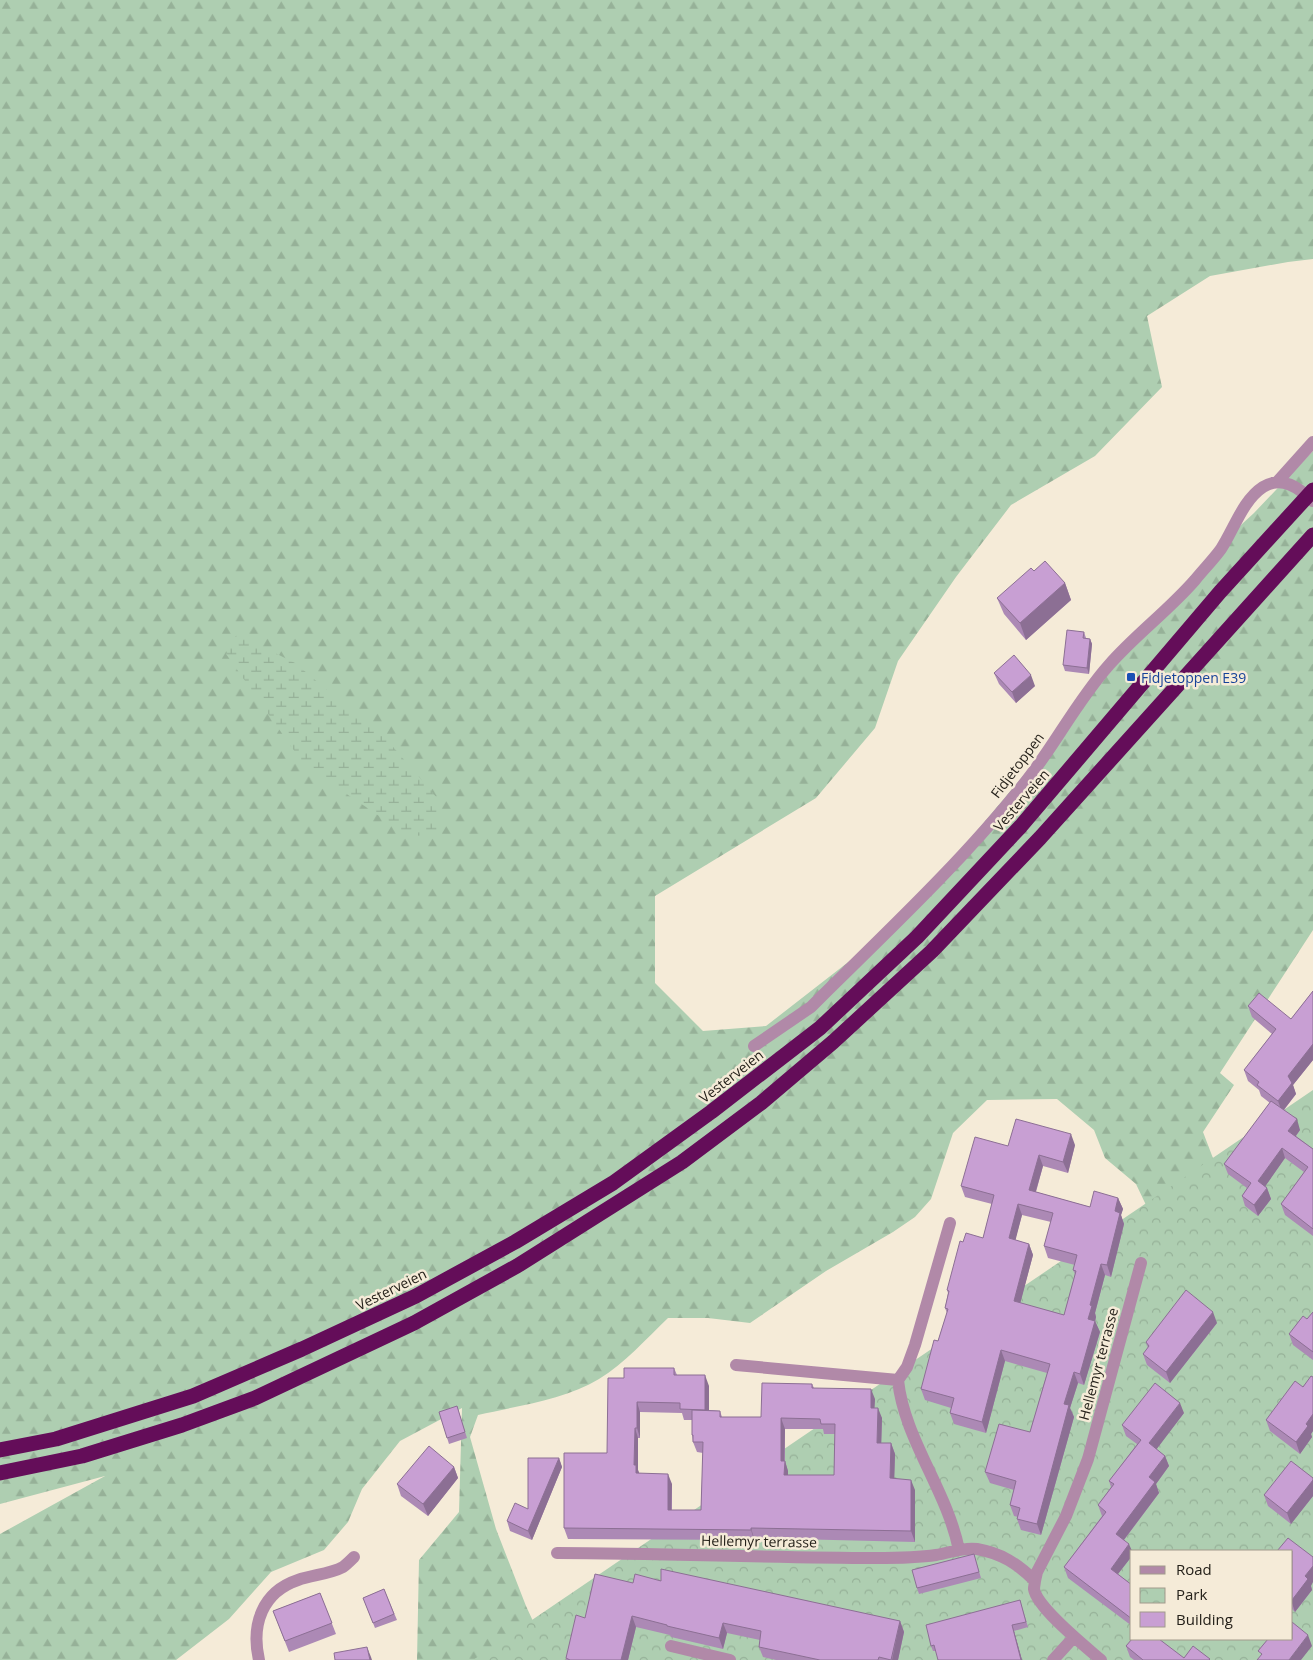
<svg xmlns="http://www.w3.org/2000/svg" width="1313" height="1660" viewBox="0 0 1313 1660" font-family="'Open Sans',sans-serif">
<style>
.forest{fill:url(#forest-firs)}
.wetland{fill:url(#wetland-marsh)}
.park{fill:url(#park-crowns);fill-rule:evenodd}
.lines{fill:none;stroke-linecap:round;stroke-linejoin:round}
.street{stroke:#b189a8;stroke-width:12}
.highway{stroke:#640d59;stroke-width:15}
.wall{fill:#ac89b5;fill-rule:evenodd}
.shaded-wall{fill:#8c6f94}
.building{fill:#c89fd3;stroke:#8c6f94;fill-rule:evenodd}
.transit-dot{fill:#1a4fb4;stroke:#f5ebd8;stroke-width:2}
.labels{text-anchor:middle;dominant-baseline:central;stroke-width:5;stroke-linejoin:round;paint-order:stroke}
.transit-label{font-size:14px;fill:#164399;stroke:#f5ebd8;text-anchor:start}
.street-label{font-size:14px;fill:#25211a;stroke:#f5ebd8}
</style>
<defs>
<pattern id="forest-firs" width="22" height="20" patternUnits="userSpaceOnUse" patternTransform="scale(1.25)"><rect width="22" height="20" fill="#aeceb1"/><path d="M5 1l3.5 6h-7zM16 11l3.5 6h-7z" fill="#96b198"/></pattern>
<pattern id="wetland-marsh" width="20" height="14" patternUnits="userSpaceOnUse" patternTransform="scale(1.25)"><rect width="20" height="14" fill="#aeceb1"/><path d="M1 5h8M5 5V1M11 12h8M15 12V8" fill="none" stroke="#96b198"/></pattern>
<pattern id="park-crowns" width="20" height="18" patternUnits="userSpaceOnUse" patternTransform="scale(1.25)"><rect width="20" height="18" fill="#aeceb1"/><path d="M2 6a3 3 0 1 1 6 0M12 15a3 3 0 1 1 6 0" fill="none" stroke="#96b198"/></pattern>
</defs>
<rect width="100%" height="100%" fill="#f5ebd8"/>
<!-- forest -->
<path class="forest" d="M 0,0 L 1313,0 L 1313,259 L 1288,262 L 1210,276 L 1147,316 L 1162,387 L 1095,456 L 1011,505 L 956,577 L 898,661 L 875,728 L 816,798 L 655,896 L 655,983 L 703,1031 L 766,1026 L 865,949 L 949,864 L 1186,582 L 1242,524 L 1254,513 L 1313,451 L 1313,930 L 1220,1073 L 1234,1085 L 1203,1132 L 1224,1187 L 1164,1243 L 1136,1184 L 1105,1158 L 1094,1130 L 1057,1099 L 987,1100 L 953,1133 L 931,1199 L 915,1217 L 893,1232 L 826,1271 L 750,1323 L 708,1318 L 668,1318 C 646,1339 625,1363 599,1379 C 565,1400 516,1406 478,1415 L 470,1437 L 496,1529 L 526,1606 L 551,1660 L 417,1660 L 419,1560 L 459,1512 L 462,1408 L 400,1441 L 362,1489 L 348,1522 L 324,1550 L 271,1572 L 229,1619 L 176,1660 L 0,1660 L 0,1534 L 105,1476 L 0,1504 Z"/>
<!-- wetland -->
<path class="wetland" d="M 237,634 L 295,663 L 388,741 L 437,798 L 438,835 L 409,836 L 305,766 L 226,654 Z"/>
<!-- park -->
<path class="park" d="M 1313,1090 L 1313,1660 L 473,1660 ZM 1132,1551 L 1292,1551 L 1292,1639 L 1132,1639 Z"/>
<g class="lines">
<!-- street -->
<path class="street" d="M 1278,481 L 1313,442
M 754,1046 L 811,1007 L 823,995 C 892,927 963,860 1023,785 C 1054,747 1076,702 1109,665 C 1135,635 1168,611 1195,580 C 1203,570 1213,560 1221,549 C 1234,529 1243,500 1263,487 C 1282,475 1299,488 1313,501
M 950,1223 L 915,1345 L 907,1367 L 898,1380 C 904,1439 947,1490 959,1550
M 736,1365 L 898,1380
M 557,1553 C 664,1553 769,1558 875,1558 C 896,1558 916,1558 936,1555 C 950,1553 962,1547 977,1549 C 1001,1553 1018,1564 1035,1581 C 1035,1583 1034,1586 1034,1589 C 1037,1608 1086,1647 1101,1660
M 1035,1581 L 1037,1572 L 1066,1516 L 1088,1459 L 1141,1263
M 671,1646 L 730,1660
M 259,1660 C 251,1625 262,1592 298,1580 C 312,1575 330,1574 343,1567 C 347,1564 351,1560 354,1557
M 1053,1660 L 1074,1637"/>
<!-- highway -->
<path class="highway" d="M 0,1450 L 56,1439 L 193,1396 L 302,1349 L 416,1296 L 515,1242 L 613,1183 L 711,1112 L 820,1028 L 917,937 L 1021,826 L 1220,592 L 1313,490
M 0,1473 L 82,1456 L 182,1425 L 255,1398 L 414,1323 L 517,1266 L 682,1162 L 761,1103 L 833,1042 L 932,951 L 1040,838 L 1313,535"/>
</g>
<!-- wall -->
<path class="wall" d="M 1034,571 L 1065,583 L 1071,600 L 1026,640 L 1004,614 L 997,598 Z
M 1084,632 L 1086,638 L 1090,639 L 1092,644 L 1089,674 L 1065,671 L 1063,665 Z
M 994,673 L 1035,686 L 1016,703 L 999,684 Z
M 1313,991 L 1313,1060 L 1293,1085 L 1296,1094 L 1284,1110 L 1300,1130 L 1296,1136 L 1313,1149 L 1313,1236 L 1285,1215 L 1281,1204 L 1304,1172 L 1285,1158 L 1265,1186 L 1267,1188 L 1271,1199 L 1258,1216 L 1245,1206 L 1242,1196 L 1247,1188 L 1228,1174 L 1224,1164 L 1270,1103 L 1261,1096 L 1259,1090 L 1248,1081 L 1244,1070 L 1272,1034 L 1252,1017 L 1248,1006 L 1291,1019 Z
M 1075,1145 L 1068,1173 L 1043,1166 L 1036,1192 L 1090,1207 L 1118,1198 L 1123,1209 L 1121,1215 L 1124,1224 L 1111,1277 L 1105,1275 L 1095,1313 L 1096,1317 L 1095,1321 L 1100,1332 L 1084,1385 L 1078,1383 L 1070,1408 L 1074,1417 L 1041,1535 L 1021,1530 L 1017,1519 L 1018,1517 L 1014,1516 L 1010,1505 L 1014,1490 L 990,1483 L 985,1472 L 1030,1432 L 1047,1373 L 1005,1361 L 986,1433 L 954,1424 L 950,1413 L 951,1408 L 925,1400 L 921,1389 L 938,1341 L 947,1313 L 945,1308 L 948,1293 L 947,1290 L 963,1242 L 983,1238 L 992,1204 L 965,1197 L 961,1186 L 1008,1146 ZM 1022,1215 L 1051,1222 L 1044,1246 L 1048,1258 L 1075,1265 L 1073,1270 L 1075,1274 L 1064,1315 L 1020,1303 L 1033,1255 L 1029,1244 L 1015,1240 Z
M 1313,1312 L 1313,1360 L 1293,1345 L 1289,1334 L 1307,1319 Z
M 1217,1323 L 1170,1383 L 1147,1365 L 1143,1354 L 1148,1348 L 1146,1342 Z
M 674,1368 L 677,1375 L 709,1386 L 709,1410 L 720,1411 L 722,1417 L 761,1417 L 812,1384 L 814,1388 L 875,1399 L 874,1408 L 882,1418 L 881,1443 L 891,1443 L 895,1454 L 894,1478 L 915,1490 L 915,1542 L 754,1538 L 754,1540 L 568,1539 L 564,1528 L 607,1453 L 624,1378 ZM 640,1412 L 682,1413 L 684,1420 L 692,1420 L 692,1435 L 693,1442 L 697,1452 L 703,1453 L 701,1510 L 672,1510 L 672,1484 L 639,1473 L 638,1470 L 638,1438 L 640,1438 ZM 785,1429 L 823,1429 L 824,1434 L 835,1434 L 834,1475 L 788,1475 L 788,1471 L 785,1461 Z
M 1313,1377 L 1313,1431 L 1311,1434 L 1312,1437 L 1300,1454 L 1270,1431 L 1266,1420 Z
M 457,1406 L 467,1438 L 449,1444 L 439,1412 Z
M 1184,1413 L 1156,1449 L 1165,1456 L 1169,1466 L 1156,1484 L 1159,1493 L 1124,1540 L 1132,1556 L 1118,1574 L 1132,1585 L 1132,1626 L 1068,1578 L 1064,1567 L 1102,1516 L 1098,1505 L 1111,1487 L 1109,1481 L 1137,1444 L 1126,1436 L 1122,1425 Z
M 559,1458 L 562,1467 L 532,1540 L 510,1531 L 507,1521 L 528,1509 Z
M 454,1467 L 458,1478 L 428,1516 L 401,1496 L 397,1484 Z
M 1313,1478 L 1313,1496 L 1291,1524 L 1268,1506 L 1264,1495 Z
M 1292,1551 L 1311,1586 L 1312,1590 L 1295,1612 L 1292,1609 Z
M 974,1554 L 981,1578 L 919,1594 L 917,1588 Z
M 661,1581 L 900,1621 L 904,1632 L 898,1660 L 776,1660 L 763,1657 L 759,1647 L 760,1640 L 727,1633 L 723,1649 L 671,1637 L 670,1635 L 636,1627 L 628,1660 L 566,1660 L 566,1658 L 585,1618 L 633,1583 Z
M 384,1589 L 397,1620 L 375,1628 L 363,1598 Z
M 320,1593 L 336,1634 L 289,1652 L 273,1611 Z
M 1020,1600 L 1028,1627 L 1014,1631 L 1022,1660 L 938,1660 L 936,1651 L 933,1651 L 931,1646 Z
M 1126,1646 L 1184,1658 L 1210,1660 L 1134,1660 L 1130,1657 Z"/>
<!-- shaded-wall -->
<path class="shaded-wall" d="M 1065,583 L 1071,600 L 1026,640 L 1020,623 Z
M 1090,639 L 1092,644 L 1089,674 L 1087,668 Z
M 1031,675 L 1035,686 L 1016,703 L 1012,692 Z
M 1313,1044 L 1313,1060 L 1293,1085 L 1296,1094 L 1282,1112 L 1278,1101 L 1288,1076 Z
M 1297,1119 L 1300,1130 L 1292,1141 L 1288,1131 Z
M 1071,1134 L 1075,1145 L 1068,1173 L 1063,1162 Z
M 1282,1148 L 1285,1158 L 1262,1191 L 1258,1181 Z
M 1039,1155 L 1043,1166 L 1033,1201 L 1029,1190 Z
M 1267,1188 L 1271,1199 L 1258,1216 L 1254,1205 Z
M 1118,1198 L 1123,1209 L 1121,1215 L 1124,1224 L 1111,1277 L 1107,1265 L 1115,1211 Z
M 1018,1204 L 1022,1215 L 1013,1250 L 1009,1238 Z
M 1029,1244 L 1033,1255 L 1018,1312 L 1014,1301 Z
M 1101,1264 L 1105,1275 L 1095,1313 L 1096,1317 L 1093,1330 L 1088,1319 L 1090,1305 Z
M 1213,1312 L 1217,1323 L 1170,1383 L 1166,1372 Z
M 1095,1321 L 1100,1332 L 1084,1385 L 1080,1374 Z
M 1001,1350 L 1005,1361 L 986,1433 L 982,1422 Z
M 1074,1372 L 1078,1383 L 1070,1408 L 1074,1417 L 1041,1535 L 1037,1524 L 1064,1404 Z
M 705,1375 L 709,1386 L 709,1420 L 705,1410 Z
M 871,1389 L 875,1399 L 874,1418 L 871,1408 Z
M 637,1402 L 640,1412 L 640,1438 L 637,1428 Z
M 1180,1403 L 1184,1413 L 1153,1454 L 1149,1443 Z
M 878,1408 L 882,1418 L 881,1453 L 877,1443 Z
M 1313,1414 L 1313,1431 L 1311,1434 L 1312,1437 L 1300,1454 L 1296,1442 L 1306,1424 Z
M 781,1418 L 785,1429 L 784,1471 L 781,1461 Z
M 635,1428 L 638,1438 L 638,1470 L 640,1475 L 636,1473 L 634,1465 Z
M 891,1443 L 895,1454 L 894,1488 L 890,1478 Z
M 1165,1456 L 1169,1466 L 1156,1484 L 1159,1493 L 1120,1545 L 1116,1534 L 1149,1477 Z
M 559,1458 L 562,1467 L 532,1540 L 528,1531 Z
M 785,1461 L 788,1471 L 788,1485 L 784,1475 Z
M 454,1467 L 458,1478 L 428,1516 L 423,1504 Z
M 668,1474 L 672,1484 L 671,1520 L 668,1510 Z
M 911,1480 L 915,1490 L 915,1542 L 911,1531 Z
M 1313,1480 L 1313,1496 L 1291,1524 L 1287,1513 Z
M 751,1528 L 754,1538 L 754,1540 L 751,1530 Z
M 1129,1544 L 1132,1551 L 1132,1556 L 1114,1579 L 1111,1569 Z
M 1313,1566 L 1313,1582 L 1311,1586 L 1312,1590 L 1295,1612 L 1292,1603 L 1292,1600 L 1305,1576 Z
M 632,1616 L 636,1627 L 628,1660 L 621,1660 Z
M 900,1621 L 904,1632 L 898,1660 L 892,1660 Z
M 723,1623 L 727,1633 L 723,1649 L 719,1638 Z
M 1012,1625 L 1014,1631 L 1022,1660 L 1021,1660 Z
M 1308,1635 L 1312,1646 L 1301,1660 L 1289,1660 Z
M 367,1647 L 371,1657 L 372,1660 L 370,1660 Z"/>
<!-- building -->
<path class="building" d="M 1045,561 L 1065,583 L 1020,623 L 997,598 L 1031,568 L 1034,571 Z
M 1067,630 L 1084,632 L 1083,638 L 1090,639 L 1087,668 L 1063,665 Z
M 1014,655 L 1031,675 L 1012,692 L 994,673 Z
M 1313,991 L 1313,1044 L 1288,1076 L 1292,1083 L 1278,1101 L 1257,1085 L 1259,1082 L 1244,1070 L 1276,1029 L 1248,1006 L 1259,993 L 1291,1019 Z
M 1271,1101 L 1297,1119 L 1288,1131 L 1313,1149 L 1313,1229 L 1281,1204 L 1308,1167 L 1282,1148 L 1258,1181 L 1267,1188 L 1254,1205 L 1242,1196 L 1251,1183 L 1224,1164 Z
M 1016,1119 L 1071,1134 L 1063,1162 L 1039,1155 L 1029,1190 L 1090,1207 L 1094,1191 L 1118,1198 L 1115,1211 L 1120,1213 L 1107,1265 L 1101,1264 L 1090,1305 L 1092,1306 L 1088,1319 L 1095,1321 L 1080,1374 L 1074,1372 L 1064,1404 L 1069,1405 L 1037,1524 L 1017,1519 L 1020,1508 L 1010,1505 L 1016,1481 L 985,1472 L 999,1424 L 1030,1432 L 1050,1364 L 1001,1350 L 982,1422 L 950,1413 L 954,1398 L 921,1389 L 934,1340 L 938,1341 L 948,1309 L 945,1308 L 949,1291 L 947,1290 L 960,1241 L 963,1242 L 966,1233 L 983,1238 L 994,1195 L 961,1186 L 975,1137 L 1008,1146 ZM 1018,1204 L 1053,1213 L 1044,1246 L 1077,1255 L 1073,1270 L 1076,1271 L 1064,1315 L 1014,1301 L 1029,1244 L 1009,1238 Z
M 1186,1290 L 1213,1312 L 1166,1372 L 1143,1354 L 1149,1346 L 1146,1342 Z
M 1313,1312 L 1313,1352 L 1289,1334 L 1303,1316 L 1307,1319 Z
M 624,1368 L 674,1368 L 674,1375 L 705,1375 L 705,1410 L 680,1409 L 680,1403 L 637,1402 L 637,1428 L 635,1428 L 634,1465 L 636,1465 L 636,1473 L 668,1474 L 668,1510 L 701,1510 L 703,1442 L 693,1442 L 693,1435 L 692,1435 L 692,1410 L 720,1411 L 720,1417 L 761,1417 L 762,1383 L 812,1384 L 812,1388 L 871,1389 L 871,1408 L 878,1408 L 877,1443 L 891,1443 L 890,1478 L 911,1480 L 911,1531 L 751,1528 L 751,1530 L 564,1528 L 564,1453 L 607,1453 L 608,1378 L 624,1378 ZM 781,1418 L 820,1419 L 821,1424 L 835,1424 L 834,1475 L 784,1475 L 785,1461 L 781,1461 Z
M 1311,1376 L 1313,1377 L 1313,1414 L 1306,1424 L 1308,1426 L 1296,1442 L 1266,1420 L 1295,1381 L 1303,1387 Z
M 1155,1383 L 1180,1403 L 1149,1443 L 1165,1456 L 1149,1477 L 1155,1482 L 1116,1534 L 1129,1544 L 1111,1569 L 1132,1585 L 1132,1619 L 1064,1567 L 1106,1512 L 1098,1505 L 1114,1484 L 1109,1481 L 1141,1440 L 1122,1425 Z
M 457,1406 L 465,1432 L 447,1438 L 439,1412 Z
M 429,1446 L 454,1467 L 423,1504 L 397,1484 Z
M 528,1458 L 559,1458 L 528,1531 L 507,1521 L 515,1503 L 528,1509 Z
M 1291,1461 L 1313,1478 L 1313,1480 L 1287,1513 L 1264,1495 Z
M 1288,1538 L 1313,1557 L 1313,1566 L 1305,1576 L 1308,1579 L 1292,1600 L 1292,1551 L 1277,1551 Z
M 974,1554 L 979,1572 L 917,1588 L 912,1570 Z
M 661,1569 L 900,1621 L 891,1660 L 879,1657 L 878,1660 L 820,1660 L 759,1647 L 761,1631 L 723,1623 L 719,1638 L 667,1626 L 667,1625 L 632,1616 L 621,1660 L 570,1660 L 566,1658 L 576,1615 L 585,1618 L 595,1574 L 633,1583 L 635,1574 L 661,1581 Z
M 384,1589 L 394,1614 L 373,1623 L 363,1598 Z
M 320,1593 L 332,1623 L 285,1641 L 273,1611 Z
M 1020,1600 L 1026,1622 L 1012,1625 L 1021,1660 L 938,1660 L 934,1645 L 931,1646 L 926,1625 Z
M 1292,1622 L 1308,1635 L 1289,1660 L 1257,1660 L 1262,1654 L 1258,1651 L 1268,1639 L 1292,1639 Z
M 1132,1639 L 1159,1639 L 1184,1658 L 1193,1646 L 1210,1659 L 1209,1660 L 1143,1660 L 1126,1646 Z
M 367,1647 L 370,1660 L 335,1660 L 334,1653 Z"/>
<!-- markers -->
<rect class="transit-dot" x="1126" y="672" width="10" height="10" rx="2.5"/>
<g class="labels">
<!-- transit labels -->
<g class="transit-label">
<text x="1141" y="677">Fidjetoppen E39</text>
</g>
<!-- street labels -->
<g class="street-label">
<text transform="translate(1017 765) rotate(-53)">Fidjetoppen</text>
<text transform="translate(1021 800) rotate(-49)">Vesterveien</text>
<text transform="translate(731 1076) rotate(-38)">Vesterveien</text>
<text transform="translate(391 1289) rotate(-26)">Vesterveien</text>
<text transform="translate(1098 1364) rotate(-75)">Hellemyr terrasse</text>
<text transform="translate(759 1541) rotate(1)">Hellemyr terrasse</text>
</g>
</g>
<!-- legend -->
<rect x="1130" y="1550" width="162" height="90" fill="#f5ebd8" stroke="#a29a8c"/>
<rect x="1140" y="1566" width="25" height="8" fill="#b189a8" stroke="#a29a8c"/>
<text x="1176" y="1575" font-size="15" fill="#25211a">Road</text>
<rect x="1140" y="1588" width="25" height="15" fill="url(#park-crowns)" stroke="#a29a8c"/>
<text x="1176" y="1600" font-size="15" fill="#25211a">Park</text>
<rect x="1140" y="1612" width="25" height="15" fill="#c89fd3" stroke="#a29a8c"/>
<text x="1176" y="1625" font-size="15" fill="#25211a">Building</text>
</svg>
